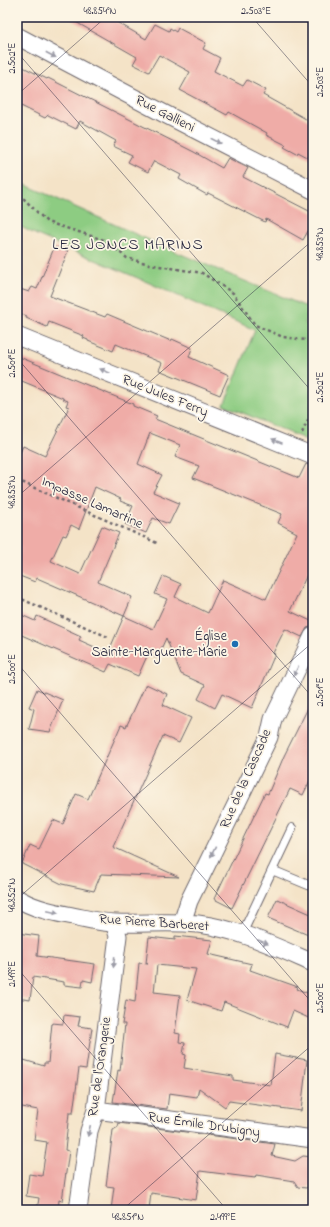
<svg xmlns="http://www.w3.org/2000/svg" width="330" height="1227" viewBox="0 0 330 1227" font-family="'Indie Flower',sans-serif">
<style>
.green{fill:#8dcc82;stroke:#58775e}
.building{fill:#efaca7;fill-rule:evenodd}
.lines{fill:none;stroke-linecap:round;stroke-linejoin:round}
.service-casing{stroke:#6c666c;stroke-width:10}
.minor-casing{stroke:#6c666c;stroke-width:19}
.path{stroke:#6c666c;stroke-width:2.5;stroke-dasharray:3 3;stroke-linecap:butt}
.service{stroke:#fff;stroke-width:8}
.minor{stroke:#fff;stroke-width:17}
.oneway{fill:#9c9ca7}
.ticks{fill:none;stroke:#22223b;stroke-width:1;stroke-opacity:0.45}
.poi-dot{fill:#1f6fb2;stroke:#fcf5e5;stroke-width:1.5}
.labels{text-anchor:middle;dominant-baseline:central;stroke-width:3.5;stroke-linejoin:round;paint-order:stroke}
.street-label{font-size:14px;fill:#22223b;stroke:#fcf5e5}
.poi-label{font-size:14px;fill:#22223b;stroke:#fcf5e5;text-anchor:end}
.quarter-label{font-size:16px;letter-spacing:1px;fill:#22223b;stroke:#fcf5e5}
.neatline{fill:none;stroke:#22223b;stroke-width:1.5}
.ticks-label{font-size:10px;text-anchor:middle;fill:#22223b}
</style>
<rect width="100%" height="100%" fill="#fcf5e5"/>
<filter id="ink" filterUnits="userSpaceOnUse"><feTurbulence type="fractalNoise" baseFrequency=".025" numOctaves="2"/><feDisplacementMap in="SourceGraphic" scale="8" xChannelSelector="R" yChannelSelector="G"/><feConvolveMatrix kernelMatrix="1 2 1 2 8 2 1 2 1" color-interpolation-filters="sRGB"/></filter>
<filter id="wash" filterUnits="userSpaceOnUse"><feTurbulence type="fractalNoise" baseFrequency=".012" numOctaves="4" result="noise"/><feDisplacementMap in="SourceGraphic" scale="16" xChannelSelector="R" yChannelSelector="G"/><feGaussianBlur stdDeviation="0.9" result="paint"/><feColorMatrix in="noise" values="0 0 0 0 0 0 0 0 0 0 0 0 0 0 0 0 0 1.4 0 .05"/><feComposite in="paint" operator="in"/></filter>
<g filter="url(#wash)">
<rect width="100%" height="100%" fill="#f4e3c7"/>
<!-- green -->
<path class="green" d="M 17,181 L 176,252 L 309,308 L 305,323 L 313,327 L 313,431 L 309,441 L 224,405 L 255,330 L 147,282 L 37,235 L 17,225 Z"/>
<g id="blocks">
<!-- building -->
<path class="building" d="M 67,17 L 108,17 L 146,39 L 155,24 L 169,31 L 170,28 L 176,32 L 178,28 L 206,43 L 203,49 L 220,58 L 214,71 L 243,86 L 247,80 L 266,90 L 263,95 L 313,123 L 313,160 L 298,152 L 297,154 L 284,147 L 286,145 L 266,135 L 267,133 L 229,112 L 227,115 L 180,90 L 190,72 L 159,55 L 149,72 L 133,64 L 137,57 Z
M 17,64 L 47,79 L 48,78 L 194,152 L 222,168 L 228,158 L 248,168 L 243,177 L 313,213 L 313,234 L 308,231 L 303,240 L 266,219 L 265,222 L 208,193 L 207,195 L 179,179 L 181,175 L 154,161 L 148,172 L 128,162 L 132,155 L 113,146 L 116,141 L 80,121 L 76,129 L 48,115 L 45,118 L 17,104 Z
M 54,248 L 60,248 L 68,251 L 50,296 L 105,317 L 107,314 L 171,341 L 172,339 L 192,348 L 189,357 L 229,375 L 220,395 L 159,370 L 162,363 L 116,344 L 113,351 L 88,341 L 88,340 L 83,338 L 84,336 L 49,322 L 47,327 L 26,318 L 27,316 L 17,312 L 17,288 L 29,292 L 32,287 L 37,289 Z
M 17,356 L 133,404 L 133,406 L 157,416 L 155,419 L 299,478 L 306,464 L 313,466 L 313,562 L 290,611 L 313,622 L 313,626 L 307,628 L 302,637 L 285,629 L 273,653 L 275,654 L 252,708 L 222,694 L 215,708 L 198,699 L 205,685 L 181,674 L 166,638 L 157,658 L 148,654 L 138,676 L 110,664 L 106,672 L 17,633 L 17,613 L 35,621 L 37,616 L 81,636 L 79,640 L 108,653 L 124,616 L 37,578 L 35,582 L 17,575 L 17,460 L 23,446 L 45,456 L 69,407 L 66,406 L 68,401 L 63,399 L 63,398 L 17,379 ZM 150,433 L 180,445 L 175,457 L 199,466 L 193,478 L 282,514 L 278,523 L 297,533 L 266,599 L 223,580 L 208,613 L 175,597 L 181,584 L 163,576 L 155,594 L 167,599 L 153,629 L 124,616 L 132,597 L 98,582 L 119,533 L 102,526 L 80,574 L 51,561 L 63,535 L 66,536 L 71,525 L 79,529 L 95,487 L 121,499 L 120,501 L 133,506 L 125,524 L 146,533 L 153,518 L 169,524 L 179,503 L 153,492 L 162,475 L 138,464 Z
M 146,684 L 167,694 L 163,705 L 191,718 L 179,743 L 163,736 L 113,847 L 179,877 L 101,874 L 94,891 L 62,884 L 22,864 L 30,845 L 39,849 L 53,820 L 63,824 L 76,794 L 88,799 L 121,725 L 126,727 Z
M 37,689 L 63,700 L 50,732 L 29,729 L 34,709 L 29,707 Z
M 313,698 L 313,774 L 303,795 L 290,789 L 232,908 L 214,899 L 265,793 L 268,794 L 284,756 Z
M 277,899 L 313,915 L 313,937 L 268,918 Z
M 17,933 L 39,936 L 37,956 L 95,964 L 92,982 L 83,980 L 82,987 L 64,985 L 64,982 L 33,977 L 30,1000 L 17,998 Z
M 175,936 L 212,940 L 208,954 L 252,964 L 250,970 L 298,987 L 297,989 L 313,995 L 313,1020 L 293,1011 L 287,1027 L 224,1002 L 221,1011 L 187,1000 L 196,969 L 157,965 L 154,992 L 180,995 L 175,1033 L 180,1034 L 179,1042 L 185,1043 L 183,1054 L 186,1055 L 184,1068 L 233,1076 L 233,1080 L 271,1085 L 275,1054 L 307,1060 L 301,1111 L 229,1101 L 225,1107 L 199,1088 L 197,1097 L 169,1093 L 167,1109 L 113,1102 L 118,1070 L 120,1071 L 125,1024 L 122,1024 L 126,1000 L 135,1002 L 139,963 L 148,964 L 146,963 L 149,937 L 175,940 Z
M 64,1015 L 80,1017 L 78,1026 L 92,1028 L 86,1069 L 79,1068 L 73,1113 L 69,1113 L 65,1150 L 69,1151 L 62,1201 L 59,1200 L 58,1210 L 37,1210 L 39,1198 L 26,1196 L 29,1174 L 42,1176 L 47,1142 L 34,1140 L 38,1110 L 17,1106 L 17,1058 L 44,1066 L 44,1063 L 48,1063 L 52,1023 L 63,1024 Z
M 119,1123 L 275,1144 L 272,1156 L 295,1161 L 303,1156 L 313,1157 L 313,1184 L 306,1188 L 298,1187 L 294,1181 L 256,1175 L 255,1178 L 200,1171 L 196,1200 L 151,1193 L 149,1210 L 111,1210 L 114,1187 L 106,1186 L 113,1130 L 118,1127 Z"/>
</g>
</g>
<g filter="url(#ink)">
<use href="#blocks" fill-opacity="0" stroke="#6c666c" stroke-width="1"/>
<g class="lines">
<!-- service casing -->
<g class="service-casing">
<path id="service" d="M 272,870 L 313,887
M 242,934 L 292,828"/>
</g>
<!-- minor casing -->
<g class="minor-casing">
<path id="minor" d="M 17,36 L 161,112 L 313,190
M 17,336 L 313,456
M 17,898 C 32,908 51,912 68,915 C 84,918 100,923 116,923 C 143,924 171,921 198,924 C 239,929 276,947 313,963
M 182,923 L 189,901 L 269,737 L 273,719 L 313,636
M 96,1110 L 313,1139
M 78,1210 L 89,1131 L 96,1110 L 118,936 L 114,923"/>
</g>
<!-- path -->
<path class="path" d="M 17,198 L 24,199 L 47,222 L 104,240 L 127,258 L 153,265 L 202,273 L 233,293 L 255,325 L 283,337 L 313,341
M 302,433 L 313,409
M 17,480 L 159,544
M 17,597 L 108,637"/>
<!-- service -->
<use href="#service" class="service"/>
<!-- minor -->
<use href="#minor" class="minor"/>
</g>
<!-- one-way arrows -->
<defs><path id="oneway-solid" d="M-6-.8H1V-3.2L6.5 0L1 3.2V.8H-6Z"/></defs>
<g class="oneway">
<use href="#oneway-solid" transform="translate(51 55) rotate(28)"/>
<use href="#oneway-solid" transform="translate(216 141) rotate(27)"/>
<use href="#oneway-solid" transform="translate(105 371) rotate(-158)"/>
<use href="#oneway-solid" transform="translate(277 441) rotate(-158)"/>
<use href="#oneway-solid" transform="translate(296 671) rotate(116)"/>
<use href="#oneway-solid" transform="translate(213 852) rotate(116)"/>
<use href="#oneway-solid" transform="translate(53 912) rotate(12)"/>
<use href="#oneway-solid" transform="translate(263 942) rotate(22)"/>
<use href="#oneway-solid" transform="translate(114 962) rotate(97)"/>
<use href="#oneway-solid" transform="translate(89 1131) rotate(103)"/>
</g>
</g>
<!-- ticks -->
<path class="ticks" d="M 252,17 L 313,87M 17,52 L 313,393M 17,95 L 106,17M 17,358 L 313,698M 17,497 L 313,240M 17,663 L 313,1004M 17,899 L 313,642M 17,968 L 227,1210M 122,1210 L 313,1044"/>
<!-- markers -->
<circle class="poi-dot" cx="235" cy="644" r="4"/>
<g class="labels">
<!-- street labels -->
<g class="street-label">
<text transform="translate(165 114) rotate(27)">Rue Gallieni</text>
<text transform="translate(165 396) rotate(22)">Rue Jules Ferry</text>
<text transform="translate(92 503) rotate(24)">Impasse Lamartine</text>
<text transform="translate(246 779) rotate(-66)">Rue de la Cascade</text>
<text transform="translate(154 923) rotate(4)">Rue Pierre Barberet</text>
<text transform="translate(100 1067) rotate(-82)">Rue de l'Orangerie</text>
<text transform="translate(204 1125) rotate(8)">Rue Émile Drubigny</text>
</g>
<!-- poi labels -->
<g class="poi-label">
<text x="227" y="636">Église<tspan x="227" dy="16">Sainte-Marguerite-Marie</tspan></text>
</g>
<!-- quarter labels -->
<g class="quarter-label">
<text x="128" y="245">LES JONCS MARINS</text>
</g>
</g>
<!-- margin -->
<rect width="330" height="1227" fill="none" stroke="#fcf5e5" stroke-width="44"/>
<rect x="22" y="22" width="286" height="1183" class="neatline"/>
<g class="ticks-label">
<text x="100" y="14">48.854°N</text>
<text x="256" y="14">2.503°E</text>
<text transform="translate(11 58) rotate(-90)" y="4">2.502°E</text>
<text transform="translate(319 82) rotate(-90)" y="4">2.503°E</text>
<text transform="translate(319 244) rotate(-90)" y="4">48.853°N</text>
<text transform="translate(11 363) rotate(-90)" y="4">2.501°E</text>
<text transform="translate(319 387) rotate(-90)" y="4">2.502°E</text>
<text transform="translate(11 492) rotate(-90)" y="4">48.853°N</text>
<text transform="translate(11 669) rotate(-90)" y="4">2.500°E</text>
<text transform="translate(319 692) rotate(-90)" y="4">2.501°E</text>
<text transform="translate(11 895) rotate(-90)" y="4">48.852°N</text>
<text transform="translate(11 974) rotate(-90)" y="4">2.499°E</text>
<text transform="translate(319 998) rotate(-90)" y="4">2.500°E</text>
<text x="128" y="1220">48.851°N</text>
<text x="223" y="1220">2.499°E</text>
</g>
</svg>
